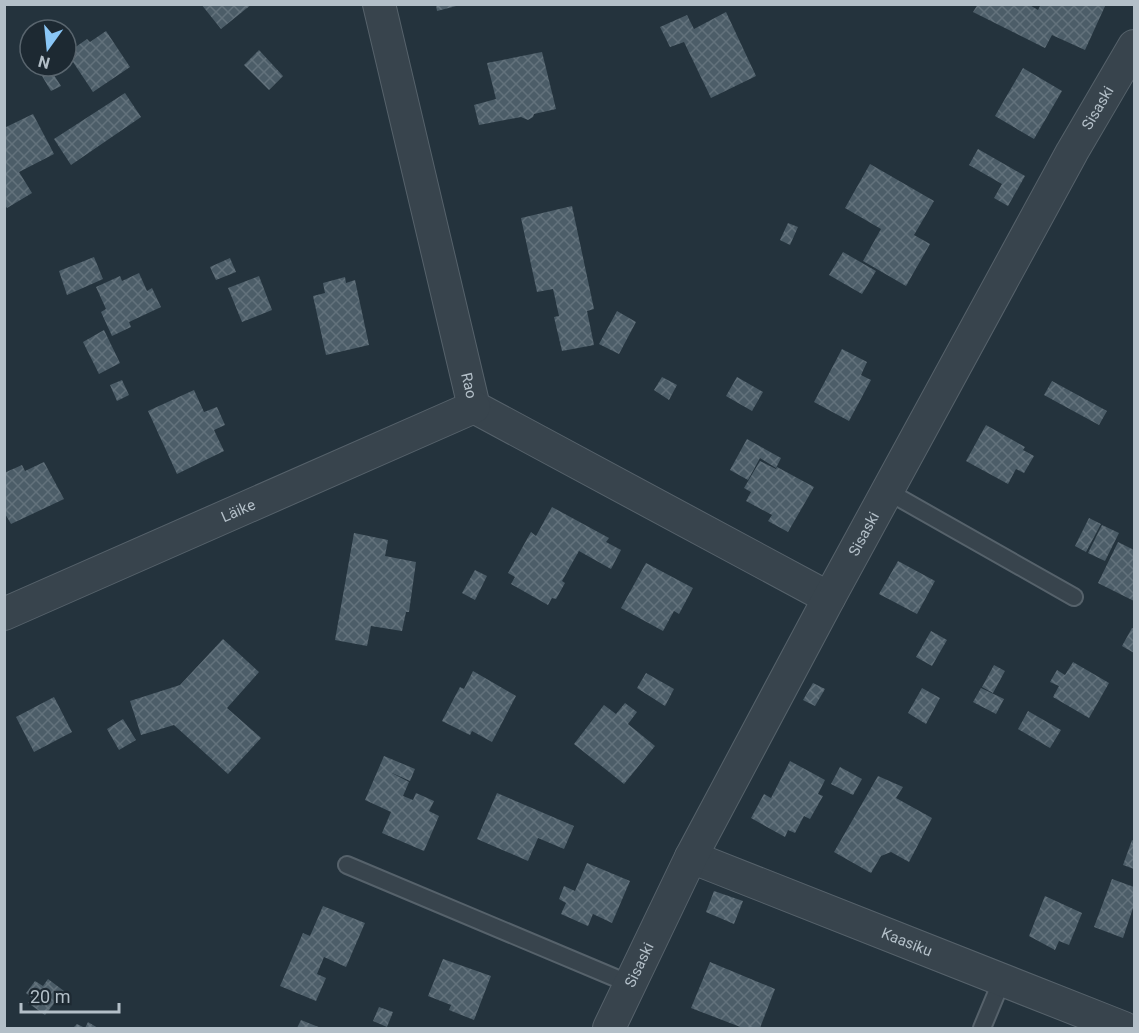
<svg xmlns="http://www.w3.org/2000/svg" width="1139" height="1033" viewBox="0 0 1139 1033" font-family="Roboto,sans-serif">
<style>
.building{fill:url(#building-cross-hatch)}
.lines{fill:none;stroke-linecap:round;stroke-linejoin:round}
.service-casing{stroke:#56626b;stroke-width:20}
.minor-casing{stroke:#56626b;stroke-width:34}
.service{stroke:#38444d;stroke-width:16}
.minor{stroke:#38444d;stroke-width:32}
.labels{text-anchor:middle;dominant-baseline:central;stroke-width:6;stroke-linejoin:round;paint-order:stroke}
.street-label{font-size:15px;fill:#b3bfc8;stroke:#1d2932}
</style>
<defs>
<pattern id="building-cross-hatch" width="8" height="8" patternUnits="userSpaceOnUse" patternTransform="scale(1.5)"><rect width="8" height="8" fill="#4c5d68"/><path d="M0 0l8 8M0 8l8-8" fill="none" stroke="#63727c"/></pattern>
</defs>
<rect width="100%" height="100%" fill="#24333d"/>
<!-- building -->
<path class="building" d="M 201,4 L 252,4 L 221,29 Z
M 436,4 L 460,4 L 460,5 L 437,11 Z
M 978,4 L 1028,4 L 1038,10 L 1041,4 L 1106,4 L 1085,50 L 1052,35 L 1045,48 L 973,12 Z
M 726,12 L 756,76 L 711,98 L 684,42 L 670,47 L 660,27 L 687,15 L 694,29 Z
M 106,31 L 130,67 L 93,92 L 67,53 L 87,39 L 90,42 Z
M 259,50 L 283,76 L 269,90 L 244,65 Z
M 542,52 L 556,109 L 534,114 L 533,117 L 528,120 L 521,117 L 479,125 L 474,105 L 496,99 L 487,63 Z
M 36,66 L 48,66 L 61,86 L 51,91 Z
M 1023,68 L 1062,91 L 1034,139 L 995,116 Z
M 125,93 L 141,117 L 71,165 L 54,139 Z
M 33,114 L 54,154 L 19,172 L 32,193 L 7,208 L 4,204 L 4,168 L 6,167 L 4,163 L 4,128 Z
M 978,149 L 1025,176 L 1008,206 L 994,198 L 1002,184 L 969,165 Z
M 870,164 L 934,201 L 914,235 L 930,244 L 906,286 L 863,261 L 881,229 L 845,208 Z
M 572,206 L 594,309 L 587,311 L 594,345 L 562,351 L 554,317 L 559,316 L 553,289 L 537,292 L 521,218 Z
M 788,223 L 798,227 L 790,245 L 780,240 Z
M 843,252 L 876,271 L 862,294 L 829,275 Z
M 94,257 L 103,279 L 67,295 L 59,271 Z
M 230,258 L 236,272 L 216,280 L 210,267 Z
M 139,273 L 147,291 L 152,288 L 161,307 L 129,322 L 131,327 L 112,336 L 101,312 L 106,309 L 96,287 L 120,276 L 122,281 Z
M 259,276 L 272,310 L 242,322 L 228,288 Z
M 345,277 L 346,283 L 355,280 L 369,345 L 326,355 L 313,296 L 325,293 L 323,283 Z
M 617,311 L 636,322 L 619,354 L 599,344 Z
M 104,330 L 120,363 L 99,374 L 83,342 Z
M 842,349 L 867,362 L 861,375 L 871,380 L 849,421 L 814,402 Z
M 662,377 L 677,385 L 669,400 L 654,390 Z
M 737,377 L 763,392 L 752,411 L 726,396 Z
M 122,380 L 129,395 L 117,401 L 110,385 Z
M 1052,381 L 1107,411 L 1099,425 L 1044,395 Z
M 194,390 L 204,412 L 217,407 L 225,425 L 214,430 L 224,451 L 177,474 L 148,411 Z
M 986,425 L 1025,447 L 1023,450 L 1034,456 L 1024,473 L 1016,469 L 1008,484 L 966,461 Z
M 747,439 L 781,458 L 776,468 L 760,458 L 748,480 L 730,470 Z
M 760,461 L 776,469 L 777,467 L 814,487 L 788,532 L 768,521 L 772,515 L 746,501 L 751,492 L 744,488 Z
M 44,462 L 64,499 L 11,524 L 4,512 L 4,473 L 22,465 L 25,471 Z
M 552,507 L 609,538 L 606,542 L 621,550 L 611,569 L 579,551 L 562,581 L 565,583 L 556,599 L 552,598 L 548,605 L 511,584 L 515,577 L 508,573 L 531,532 L 536,536 Z
M 1089,518 L 1101,524 L 1086,552 L 1075,546 Z
M 1102,525 L 1119,533 L 1105,561 L 1088,553 Z
M 354,533 L 388,540 L 385,556 L 416,562 L 409,612 L 406,612 L 402,631 L 371,626 L 367,646 L 335,640 Z
M 1118,542 L 1134,550 L 1134,601 L 1098,583 Z
M 898,561 L 935,581 L 917,614 L 879,594 Z
M 646,563 L 693,588 L 679,614 L 674,611 L 663,631 L 621,608 Z
M 475,570 L 487,576 L 475,600 L 462,593 Z
M 1132,628 L 1134,629 L 1134,653 L 1122,646 Z
M 931,631 L 947,640 L 932,666 L 916,657 Z
M 223,639 L 259,672 L 227,708 L 261,738 L 228,774 L 174,725 L 141,735 L 130,701 L 180,685 Z
M 1073,662 L 1109,683 L 1089,718 L 1053,697 L 1059,686 L 1050,682 L 1057,670 L 1065,675 Z
M 994,665 L 1005,671 L 993,693 L 982,687 Z
M 473,671 L 516,696 L 492,742 L 472,731 L 470,735 L 442,721 L 460,687 L 464,689 Z
M 646,673 L 674,689 L 665,706 L 637,688 Z
M 813,683 L 825,689 L 815,706 L 803,700 Z
M 922,688 L 940,698 L 926,724 L 908,713 Z
M 981,688 L 1004,699 L 996,714 L 973,702 Z
M 54,697 L 72,732 L 34,752 L 16,717 Z
M 625,703 L 637,712 L 628,724 L 655,746 L 624,784 L 574,744 L 604,705 L 616,714 Z
M 1028,711 L 1061,730 L 1050,748 L 1018,729 Z
M 123,719 L 136,740 L 119,750 L 107,729 Z
M 384,756 L 415,769 L 410,781 L 390,772 L 409,782 L 403,796 L 413,800 L 416,793 L 434,801 L 429,811 L 439,816 L 424,851 L 382,833 L 391,812 L 365,800 Z
M 790,761 L 825,780 L 818,794 L 823,796 L 810,819 L 804,816 L 795,833 L 788,830 L 785,837 L 751,818 L 764,794 L 771,798 Z
M 840,767 L 862,779 L 853,795 L 831,784 Z
M 878,776 L 903,787 L 896,798 L 932,818 L 909,862 L 891,852 L 881,856 L 871,873 L 834,852 Z
M 497,793 L 574,826 L 564,849 L 538,838 L 528,861 L 477,839 Z
M 1132,840 L 1134,841 L 1134,869 L 1123,865 Z
M 587,863 L 630,881 L 612,923 L 593,914 L 588,926 L 561,914 L 566,903 L 559,899 L 564,886 L 575,891 Z
M 1112,879 L 1134,887 L 1134,905 L 1123,938 L 1094,927 Z
M 714,891 L 743,901 L 734,924 L 706,912 Z
M 1045,896 L 1082,913 L 1069,945 L 1059,941 L 1055,950 L 1029,936 Z
M 323,906 L 365,923 L 346,967 L 324,957 L 317,974 L 326,978 L 316,1001 L 280,986 L 303,933 L 310,936 Z
M 443,959 L 491,976 L 474,1020 L 449,1010 L 451,1005 L 428,996 Z
M 710,962 L 775,989 L 760,1028 L 743,1028 L 691,1008 Z
M 48,979 L 64,991 L 45,1015 L 28,1003 L 32,998 L 26,993 L 35,981 L 43,986 Z
M 379,1007 L 393,1012 L 387,1027 L 373,1021 Z
M 301,1020 L 321,1028 L 297,1028 Z
M 88,1022 L 98,1028 L 73,1028 L 77,1024 L 85,1028 Z"/>
<g class="lines">
<!-- service casing -->
<g class="service-casing">
<path id="service" d="M 887,491 L 1074,597
M 347,865 L 630,984
M 982,1028 L 1002,980"/>
</g>
<!-- minor casing -->
<g class="minor-casing">
<g id="minor">
<path id="s1" d="M 379,4 L 474,407 L 829,598"/>
<path id="s2" d="M 4,614 L 474,407"/>
<path id="s3" d="M 691,857 L 1124,1028"/>
<path id="s4" d="M 609,1028 L 691,857 L 829,598 L 1072,152 L 1134,46"/>
</g>
</g>
<!-- service -->
<use href="#service" class="service"/>
<!-- minor -->
<use href="#minor" class="minor"/>
</g>
<g class="labels">
<!-- street labels -->
<g class="street-label">
<text stroke="none"><textPath href="#s4" startOffset="1042">Sisaski</textPath></text>
<text stroke="none"><textPath href="#s1" startOffset="392">Rao</textPath></text>
<text stroke="none"><textPath href="#s2" startOffset="256">Läike</textPath></text>
<text stroke="none"><textPath href="#s4" startOffset="556">Sisaski</textPath></text>
<text stroke="none"><textPath href="#s3" startOffset="232">Kaasiku</textPath></text>
<text stroke="none"><textPath href="#s4" startOffset="70">Sisaski</textPath></text>
</g>
</g>
<!-- border -->
<rect width="1139" height="1033" fill="none" stroke="#b3bfc8" stroke-width="12"/>
<!-- north arrow -->
<g transform="translate(48 48) rotate(195)"><circle r="28" fill="#1d2932" stroke="#59656e" stroke-width="1.5"/>
<path d="M0-4.5L10 22L0 15L-10 22Z" fill="#8ac7f7"/>
<text y="-9" font-size="16" font-weight="bold" text-anchor="middle" fill="#b3bfc8">N</text>
</g>
<!-- scale -->
<path d="M21 1003v9h98v-9" fill="none" stroke="#b3bfc8" stroke-width="3"/>
<text x="30" y="1003" font-size="18" fill="#b3bfc8" stroke="#1d2932" stroke-width="4.5" paint-order="stroke">20 m</text>
</svg>
